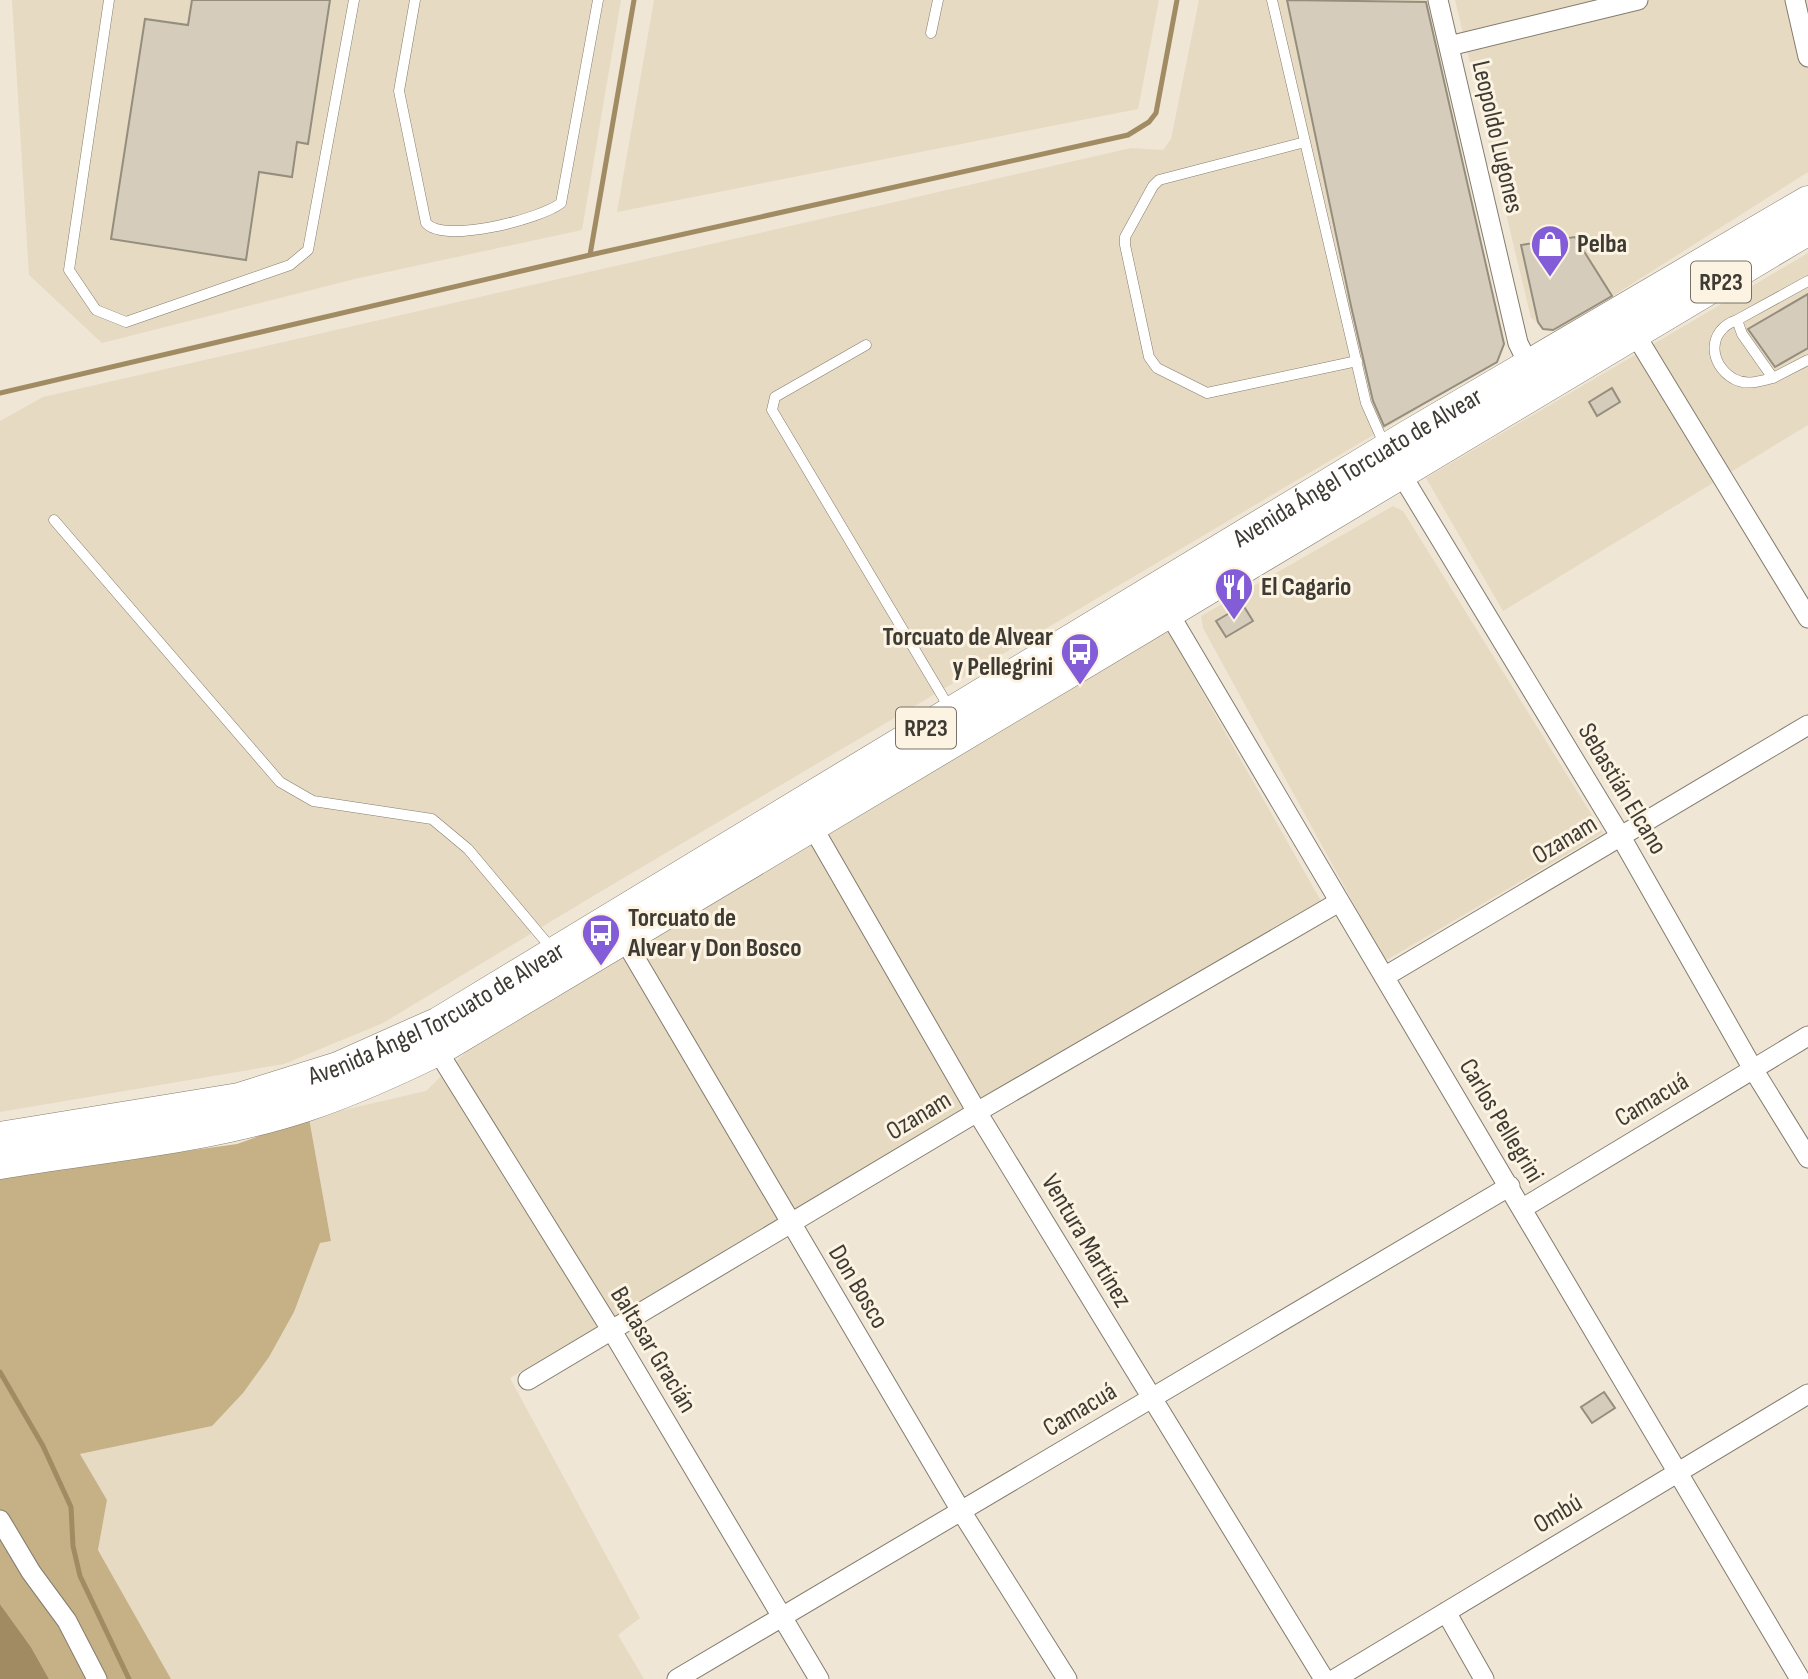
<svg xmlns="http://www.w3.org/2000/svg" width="1808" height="1679" viewBox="0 0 1808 1679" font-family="'Sofia Sans Condensed',sans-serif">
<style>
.built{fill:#e6dac2}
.green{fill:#c6b187}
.water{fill:#a08b62}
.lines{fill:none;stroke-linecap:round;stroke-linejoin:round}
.stream{stroke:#a08b62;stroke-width:5}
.building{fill:#d5ccbb;stroke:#958d7d;stroke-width:2}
.lane-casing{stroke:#847c6d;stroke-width:11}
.street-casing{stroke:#847c6d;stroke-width:21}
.primary-casing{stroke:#847c6d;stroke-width:33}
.lane{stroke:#fff;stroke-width:10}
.street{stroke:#fff;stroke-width:19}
.primary{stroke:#fff;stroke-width:32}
.labels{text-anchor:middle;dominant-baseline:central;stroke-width:6;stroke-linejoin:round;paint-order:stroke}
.shield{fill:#fcf3e2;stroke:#777268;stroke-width:2}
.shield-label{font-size:24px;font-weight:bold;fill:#3e3b34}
.street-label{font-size:26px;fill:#3e3b34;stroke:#fcf3e2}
.poi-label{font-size:26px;font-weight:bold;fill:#3e3b34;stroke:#fcf3e2;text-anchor:start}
</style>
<rect width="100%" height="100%" fill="#efe6d5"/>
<!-- built -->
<path class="built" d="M 12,0 L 621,0 L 582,230 L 359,278 L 102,343 L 29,275 Z
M 654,0 L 1159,0 L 1138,109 L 617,212 Z
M 1199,0 L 1426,0 L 1504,344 L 1497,362 L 593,896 L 383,1023 L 284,1064 L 0,1112 L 0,421 L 43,397 L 1131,148 L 1163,150 L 1171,139 Z
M 1455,0 L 1808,0 L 1808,172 L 1561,329 L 1549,329 L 1531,318 Z
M 1808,253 L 1808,425 L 1503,611 L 1426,478 Z
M 1393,506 L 1403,511 L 1603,833 L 1385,961 L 1203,628 L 1201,616 Z
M 1166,628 L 1321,901 L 510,1378 L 640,1618 L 618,1635 L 644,1679 L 171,1679 L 98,1550 L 107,1500 L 80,1454 L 212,1426 L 269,1357 L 294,1312 L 320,1243 L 331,1240 L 309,1118 L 426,1091 L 473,1045 Z"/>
<!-- green -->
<path class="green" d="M 309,1118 L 331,1241 L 320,1243 L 294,1312 L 269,1357 L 243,1393 L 212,1426 L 80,1454 L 107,1500 L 98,1550 L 171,1679 L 49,1679 L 31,1647 L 0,1604 L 0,1177 L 237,1144 Z"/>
<!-- water -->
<path class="water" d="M 0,1604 L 31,1647 L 49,1679 L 0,1679 Z"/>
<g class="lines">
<!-- stream -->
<path class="stream" d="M 590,255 L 634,0
M 0,393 L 590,255 L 1128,135 L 1149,122 L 1156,113 L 1177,0
M 0,1372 L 43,1446 L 71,1507 L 73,1546 L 80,1576 L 129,1679"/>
</g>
<!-- building -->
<path class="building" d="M 192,0 L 330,0 L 308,144 L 297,142 L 292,177 L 259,172 L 246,260 L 111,239 L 145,19 L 188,25 Z
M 1287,0 L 1426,2 L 1504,344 L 1497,362 L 1384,426 L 1373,401 L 1351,306 Z
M 1575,237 L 1612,296 L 1553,330 L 1543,329 L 1538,322 L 1521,245 Z
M 1808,294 L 1808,348 L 1775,367 L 1748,329 Z
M 1612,388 L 1620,402 L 1597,416 L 1589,402 Z
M 1243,605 L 1253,621 L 1226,637 L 1216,621 Z
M 1604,1392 L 1615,1408 L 1592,1423 L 1581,1407 Z"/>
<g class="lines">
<!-- lane casing -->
<g class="lane-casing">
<path id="lane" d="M 109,0 L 69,270 L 96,310 L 126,322 L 290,265 L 308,250 L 354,0
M 415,0 L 399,91 L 426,223 C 444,244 541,219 561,203 L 598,0
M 1272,0 L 1366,403 L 1385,446
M 931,33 L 938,0
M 1305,142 L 1159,180 L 1153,186 L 1125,237 L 1125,245 L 1149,357 L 1157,368 L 1207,393 L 1357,361
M 1808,281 L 1737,320 L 1742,334 L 1773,378 L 1808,360
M 1737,320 C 1707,330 1708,364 1734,379 C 1747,386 1760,381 1773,378
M 866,345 L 775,397 L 772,410 L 950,709
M 54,520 L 280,782 L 313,801 L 432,819 L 468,849 L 552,949"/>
</g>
<!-- street casing -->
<g class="street-casing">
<path id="street" d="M 1438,0 L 1518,343 L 1529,365
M 1795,0 L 1808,57
M 1449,46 L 1638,0
M 1635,334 L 1808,618
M 1395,464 L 1621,837 L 1753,1069 L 1808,1158
M 1164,605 L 1800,1679
M 812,826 L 977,1112 L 1324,1679
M 618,929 L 961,1511 L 1067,1679
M 1384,977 L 1808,725
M 437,1050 L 612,1331 L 819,1679
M 1523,1208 L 1808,1036
M 528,1380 L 977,1112 L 1339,902
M 0,1520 L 31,1572 L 67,1621 L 97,1679
M 1446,1612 L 1484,1679
M 677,1679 L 1510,1186
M 1335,1679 L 1808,1394"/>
</g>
<!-- primary casing -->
<g class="primary-casing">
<g id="primary">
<path id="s1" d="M 0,1138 L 239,1099 L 338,1068 L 439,1023 L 1407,437 L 1808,202"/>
<path d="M 0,1163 C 101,1146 207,1138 304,1106 C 350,1091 394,1071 437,1050 L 1808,229"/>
</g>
</g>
<!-- lane -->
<use href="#lane" class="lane"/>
<!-- street -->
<use href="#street" class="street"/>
<!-- primary -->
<use href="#primary" class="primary"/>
</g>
<!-- icons -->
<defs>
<g id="shop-pin" transform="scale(2.0125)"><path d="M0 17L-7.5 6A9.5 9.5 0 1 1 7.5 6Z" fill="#825dd7" stroke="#fcf3e2"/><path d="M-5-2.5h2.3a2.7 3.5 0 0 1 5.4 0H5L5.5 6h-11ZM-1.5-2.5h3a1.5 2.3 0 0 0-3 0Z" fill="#fff"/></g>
<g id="restaurant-pin" transform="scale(2.0125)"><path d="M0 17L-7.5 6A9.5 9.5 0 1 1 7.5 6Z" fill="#825dd7" stroke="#fcf3e2"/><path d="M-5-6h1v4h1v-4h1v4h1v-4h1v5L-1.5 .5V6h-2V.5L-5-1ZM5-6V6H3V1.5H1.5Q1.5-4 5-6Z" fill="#fff"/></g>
<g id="bus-pin" transform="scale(2.0125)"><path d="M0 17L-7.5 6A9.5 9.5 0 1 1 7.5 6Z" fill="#825dd7" stroke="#fcf3e2"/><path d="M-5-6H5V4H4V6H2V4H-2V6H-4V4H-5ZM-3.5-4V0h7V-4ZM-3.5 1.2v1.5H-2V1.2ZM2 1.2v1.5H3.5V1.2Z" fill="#fff"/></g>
</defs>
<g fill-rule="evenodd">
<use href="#shop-pin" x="1550" y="244"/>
<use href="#restaurant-pin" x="1234" y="587"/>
<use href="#bus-pin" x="1080" y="652"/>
<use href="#bus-pin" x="601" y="933"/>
</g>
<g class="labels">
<!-- shield labels -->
<g class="shield">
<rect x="1691" y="261.5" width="60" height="41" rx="5"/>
<rect x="896" y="707.5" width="60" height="41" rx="5"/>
</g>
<g class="shield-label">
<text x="1721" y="282">RP23</text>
<text x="926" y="728">RP23</text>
</g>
<!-- street labels -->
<g class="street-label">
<text transform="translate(1497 137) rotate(77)">Leopoldo Lugones</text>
<text stroke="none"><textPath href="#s1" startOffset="1530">Avenida Ángel Torcuato de Alvear</textPath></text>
<text transform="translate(1622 789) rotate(59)">Sebastián Elcano</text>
<text transform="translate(1565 840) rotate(-31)">Ozanam</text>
<text stroke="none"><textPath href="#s1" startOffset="458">Avenida Ángel Torcuato de Alvear</textPath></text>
<text transform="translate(1652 1100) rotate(-31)">Camacuá</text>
<text transform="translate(919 1116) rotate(-31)">Ozanam</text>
<text transform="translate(1501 1121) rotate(59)">Carlos Pellegrini</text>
<text transform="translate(1086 1241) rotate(59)">Ventura Martínez</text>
<text transform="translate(858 1287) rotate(59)">Don Bosco</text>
<text transform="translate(653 1350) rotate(59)">Baltasar Gracián</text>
<text transform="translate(1080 1410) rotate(-31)">Camacuá</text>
<text transform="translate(1558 1514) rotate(-31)">Ombú</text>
</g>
<!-- poi labels -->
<g class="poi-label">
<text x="1577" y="244">Pelba</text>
<text x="1261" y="587">El Cagario</text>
<text x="1053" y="637" text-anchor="end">Torcuato de Alvear<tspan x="1053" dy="30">y Pellegrini</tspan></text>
<text x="628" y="918">Torcuato de<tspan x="628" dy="30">Alvear y Don Bosco</tspan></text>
</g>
</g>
</svg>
